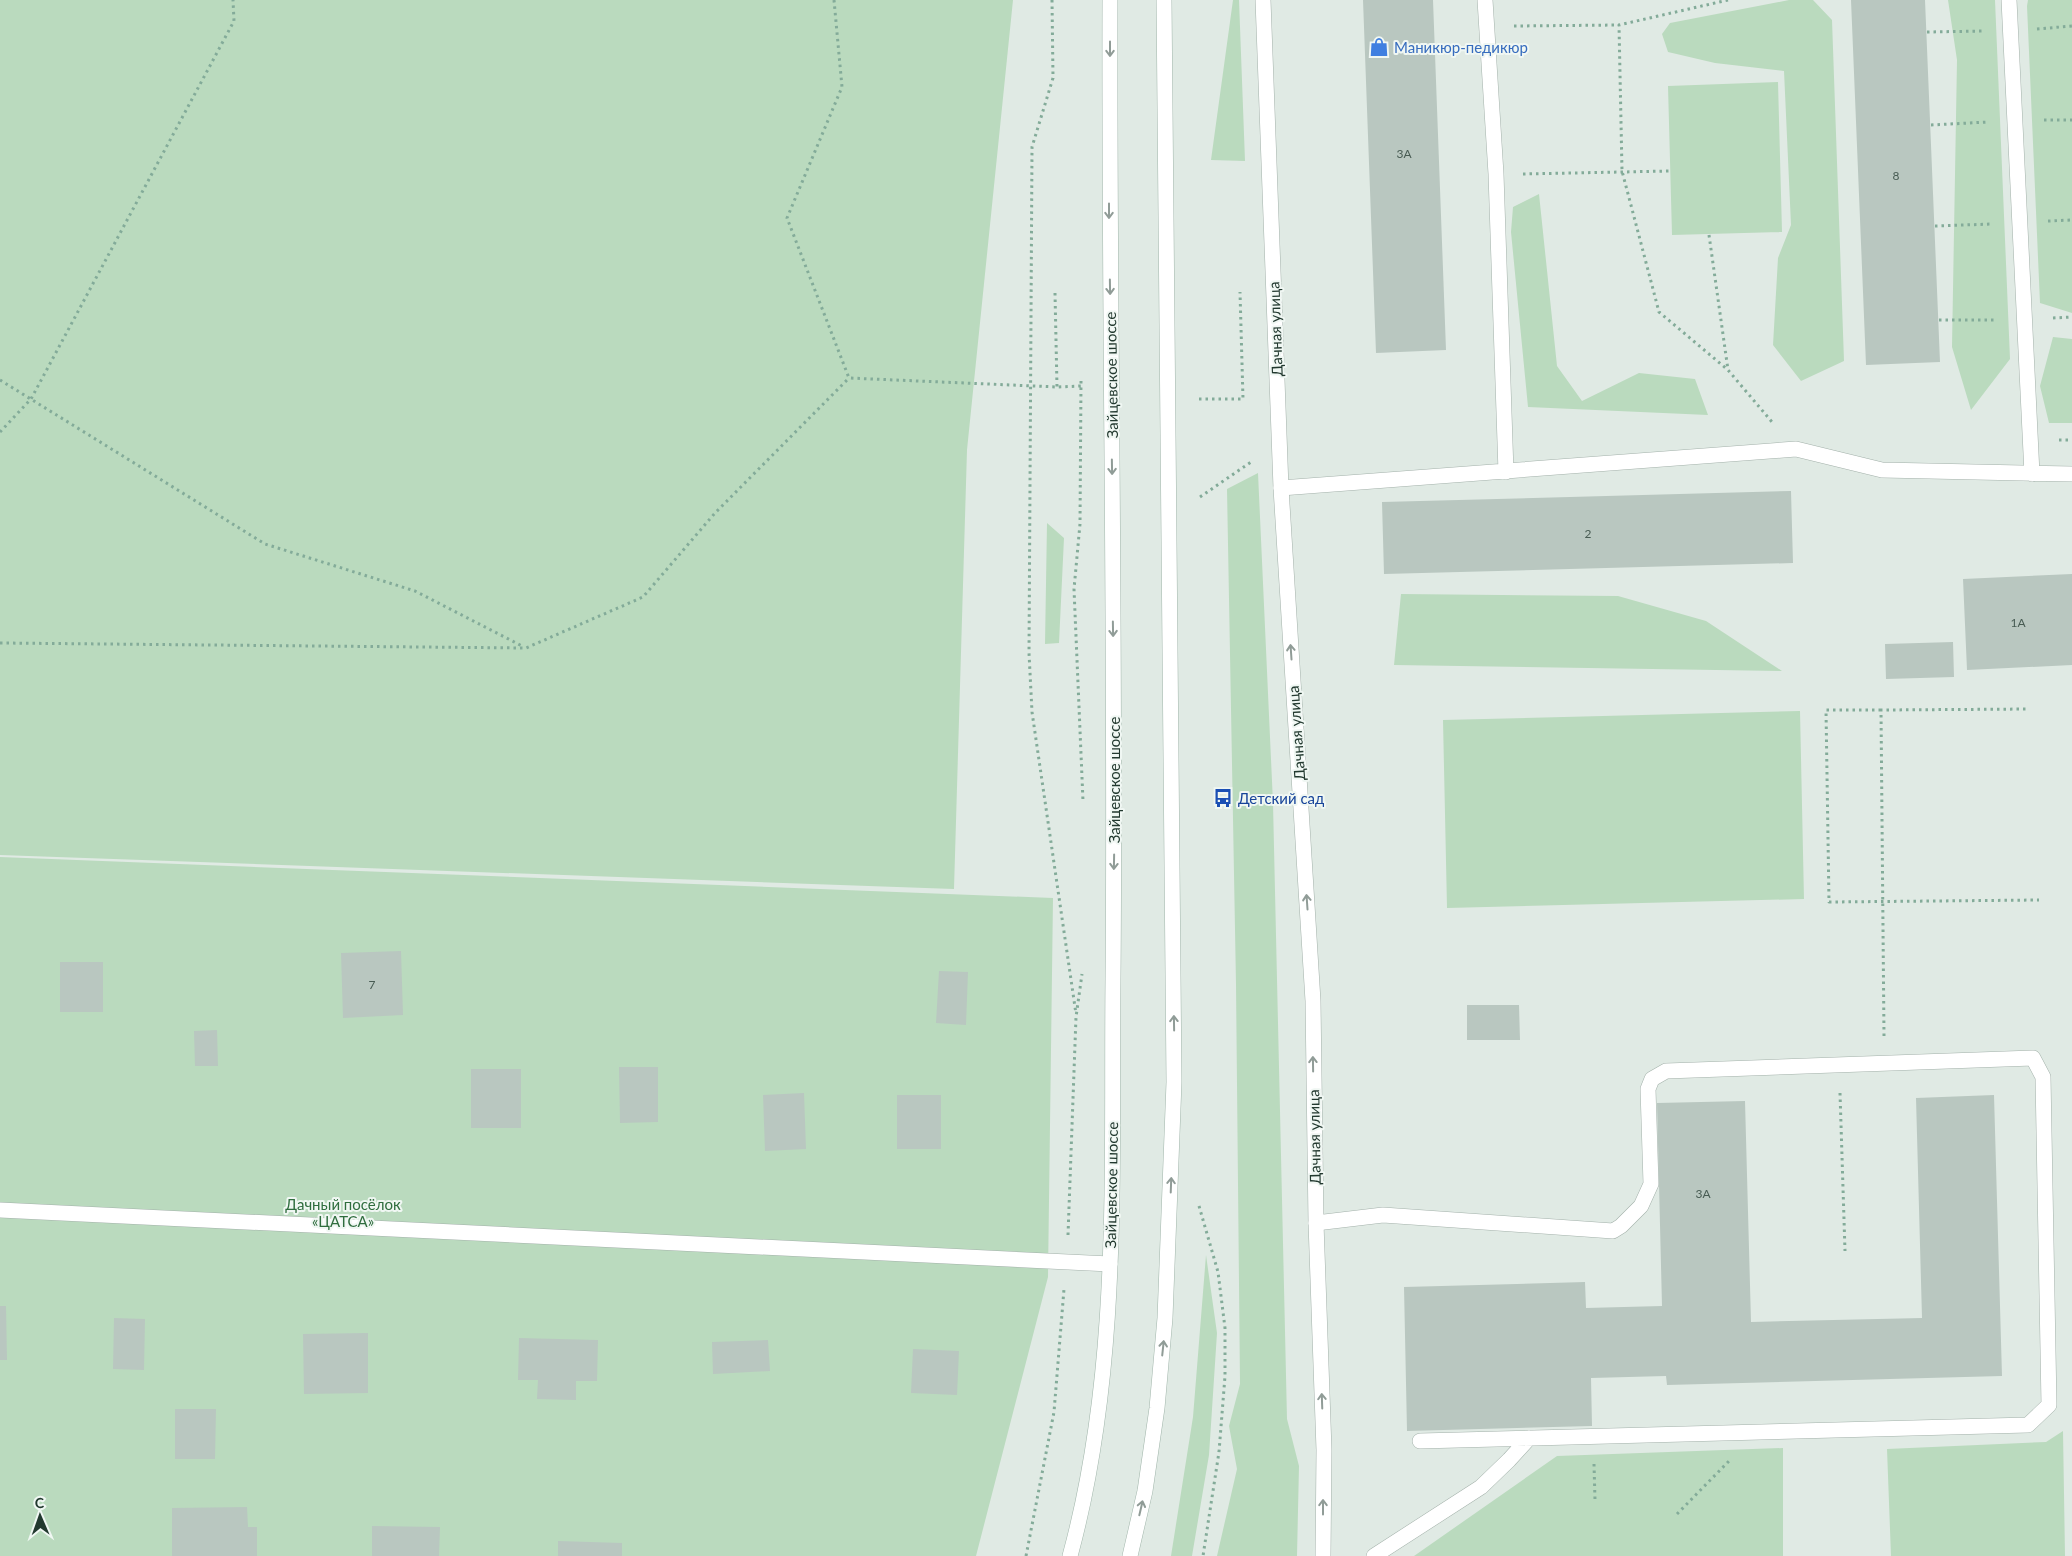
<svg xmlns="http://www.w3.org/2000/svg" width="2072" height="1556" viewBox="0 0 2072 1556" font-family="Lato,sans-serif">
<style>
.green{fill:#badabe}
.building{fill:#b9c7c0}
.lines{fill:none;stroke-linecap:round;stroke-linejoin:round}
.service-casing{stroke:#a3b1aa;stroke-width:16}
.minor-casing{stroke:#a3b1aa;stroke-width:16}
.secondary-casing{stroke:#a0b5aa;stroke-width:16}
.path{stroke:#83ab99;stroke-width:3;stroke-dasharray:2.5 4;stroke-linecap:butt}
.service{stroke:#fff;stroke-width:15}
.minor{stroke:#fff;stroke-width:15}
.secondary{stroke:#fff;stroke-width:15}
.oneway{stroke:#909c97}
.labels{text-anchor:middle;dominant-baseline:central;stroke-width:4;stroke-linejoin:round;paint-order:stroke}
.number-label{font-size:12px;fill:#485c53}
.shop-label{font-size:15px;fill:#366cbe;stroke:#f0f7f3;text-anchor:start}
.street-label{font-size:15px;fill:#22392f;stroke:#f0f7f3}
.transit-label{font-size:15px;fill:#164399;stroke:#f0f7f3;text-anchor:start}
.park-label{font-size:15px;fill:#2f6d3e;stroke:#f0f7f3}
</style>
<rect width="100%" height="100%" fill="#e0eae4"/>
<!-- green -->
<path class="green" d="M 0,0 L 1013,0 L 967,450 L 954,889 L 0,855 Z
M 1233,0 L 1239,0 L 1245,161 L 1211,160 Z
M 1789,0 L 1813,0 L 1832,20 L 1844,361 L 1801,381 L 1773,345 L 1778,258 L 1791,225 L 1784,71 L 1715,63 L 1668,52 L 1662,34 L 1670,23 Z
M 1948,0 L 1995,0 L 2010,359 L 1971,410 L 1952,347 L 1957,60 Z
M 2028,0 L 2072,0 L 2072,313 L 2040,303 L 2027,6 Z
M 1778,82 L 1782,232 L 1672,235 L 1668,86 Z
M 1539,194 L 1557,366 L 1582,401 L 1639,373 L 1695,379 L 1708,415 L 1528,407 L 1511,232 L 1513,207 Z
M 2053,337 L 2072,339 L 2072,423 L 2049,423 L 2040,386 Z
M 1258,473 L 1273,803 L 1287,1419 L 1299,1466 L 1297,1556 L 1217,1556 L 1237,1469 L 1229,1426 L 1240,1384 L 1236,984 L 1227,489 Z
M 1047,523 L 1064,538 L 1059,643 L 1045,644 Z
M 1401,594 L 1618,596 L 1706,621 L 1782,671 L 1394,665 Z
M 1800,711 L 1804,899 L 1447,908 L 1443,720 Z
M 0,857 L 1053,898 L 1048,1277 L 976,1556 L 0,1556 Z
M 1206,1255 L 1217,1333 L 1209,1455 L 1192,1556 L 1171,1556 L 1193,1417 Z
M 2063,1431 L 2065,1556 L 1891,1556 L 1887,1449 L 2046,1442 Z
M 1783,1448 L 1783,1556 L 1414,1556 L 1557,1456 Z"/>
<!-- building -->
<path class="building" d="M 1363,0 L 1433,0 L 1446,350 L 1376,353 Z
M 1851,0 L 1925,0 L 1940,362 L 1866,365 Z
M 1791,491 L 1793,563 L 1384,574 L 1382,502 Z
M 2072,574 L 2072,665 L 1967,670 L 1963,579 Z
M 1953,642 L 1954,677 L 1886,679 L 1885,644 Z
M 401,951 L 403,1015 L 343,1018 L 341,953 Z
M 60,962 L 103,962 L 103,1012 L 60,1012 Z
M 939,971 L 968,972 L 966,1025 L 936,1023 Z
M 1467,1005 L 1519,1005 L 1520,1040 L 1467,1040 Z
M 217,1030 L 218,1066 L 195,1066 L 194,1031 Z
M 619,1067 L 658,1067 L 658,1122 L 620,1123 Z
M 471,1069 L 521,1069 L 521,1128 L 471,1128 Z
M 804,1093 L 806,1149 L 765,1151 L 763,1095 Z
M 897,1095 L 941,1095 L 941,1149 L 897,1149 Z
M 1994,1095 L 2002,1376 L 1667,1385 L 1666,1376 L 1591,1378 L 1592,1426 L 1407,1431 L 1404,1287 L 1585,1282 L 1586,1308 L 1662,1306 L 1657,1103 L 1745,1101 L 1751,1322 L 1922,1318 L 1916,1098 Z
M 0,1306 L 6,1306 L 7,1360 L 0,1360 Z
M 114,1318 L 145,1319 L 144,1370 L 113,1369 Z
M 368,1333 L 368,1393 L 304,1394 L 303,1334 Z
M 519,1338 L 598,1340 L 597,1381 L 576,1381 L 576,1400 L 537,1399 L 538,1380 L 518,1380 Z
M 768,1340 L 770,1371 L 713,1374 L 712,1342 Z
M 913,1349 L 959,1351 L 957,1395 L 911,1393 Z
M 175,1409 L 216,1409 L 215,1459 L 175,1459 Z
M 247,1507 L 248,1527 L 257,1527 L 257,1556 L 172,1556 L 172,1508 Z
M 372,1526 L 440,1527 L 439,1556 L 372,1556 Z
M 558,1541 L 622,1543 L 622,1556 L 558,1556 Z"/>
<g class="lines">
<!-- service casing -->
<g class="service-casing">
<path id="service" d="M 1485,0 L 1496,174 L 1506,472
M 2009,0 L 2032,474
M 1281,488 L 1796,449 L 1882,470 L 2072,474
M 0,1210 L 1110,1264
M 1316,1223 L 1383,1215 L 1613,1231 L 1621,1226 L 1641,1206 L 1651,1184 L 1648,1089 L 1652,1079 L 1666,1071 L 2033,1058 L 2043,1077 L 2049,1405 L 2028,1425 L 1420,1441
M 1374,1556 L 1481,1487 L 1509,1460 L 1529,1438"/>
</g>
<!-- minor casing -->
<g class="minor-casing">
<path id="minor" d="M 1263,0 L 1281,488 L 1313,1001 L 1316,1223 L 1324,1450 L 1323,1556"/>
</g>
<!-- secondary casing -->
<g class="secondary-casing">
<path id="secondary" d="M 1070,1556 C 1121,1369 1111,1172 1113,979 C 1116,653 1109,327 1110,0
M 1130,1556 L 1145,1491 L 1157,1408 L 1165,1318 L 1174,1082 L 1164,0"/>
</g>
<!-- path -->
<path class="path" d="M 834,0 L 842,87 L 787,218 L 849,378 L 1057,387 L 1081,386
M 1052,0 L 1053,78 L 1032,147 L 1029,653 L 1032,712 L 1076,1014
M 1728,0 L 1619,25 L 1622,171 L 1659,312 L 1728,370 L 1772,422
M 1514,26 L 1619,25
M 2037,29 L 2072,26
M 1927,32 L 1984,31
M 2044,120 L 2072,120
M 1931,125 L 1988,122
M 1523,174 L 1670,171
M 2048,221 L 2072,220
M 1935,226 L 1992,224
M 1709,235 L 1728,370
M 1055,293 L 1057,387
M 2053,318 L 2072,317
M 1939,320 L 1997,320
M 0,380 L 265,544 L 415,591 L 524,647
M 1081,381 L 1080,524 L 1074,589 L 1083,801
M 1199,399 L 1243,399 L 1240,292
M 0,432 L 31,399 L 234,21 L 233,0
M 2059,440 L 2072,440
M 1200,497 L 1251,462
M 0,643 L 526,648 L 643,597 L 715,513 L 849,378
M 1881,710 L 1826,710 L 1829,902 L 2039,900
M 1884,1036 L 1881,710 L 2029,709
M 1840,1093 L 1845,1251
M 1199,1206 L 1218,1272 L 1225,1328 L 1225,1376 L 1219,1452 L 1203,1556
M 1068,1235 L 1076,1017 L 1082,974
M 1594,1464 L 1595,1500
M 1677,1514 L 1729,1461
M 1026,1556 L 1054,1412 L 1064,1289"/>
<!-- service -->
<use href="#service" class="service"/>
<!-- minor -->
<use href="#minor" class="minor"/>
<!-- secondary -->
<use href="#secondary" class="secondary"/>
</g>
<!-- one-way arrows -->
<defs><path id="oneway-shaft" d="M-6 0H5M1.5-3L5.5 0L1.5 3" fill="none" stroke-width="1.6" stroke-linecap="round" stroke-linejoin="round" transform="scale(1.25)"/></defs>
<g class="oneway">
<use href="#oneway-shaft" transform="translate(1110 49) rotate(90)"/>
<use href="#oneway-shaft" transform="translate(1109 211) rotate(90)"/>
<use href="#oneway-shaft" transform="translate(1110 287) rotate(89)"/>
<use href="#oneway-shaft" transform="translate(1112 467) rotate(89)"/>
<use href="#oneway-shaft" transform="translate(1113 629) rotate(89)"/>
<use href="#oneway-shaft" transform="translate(1291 652) rotate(-94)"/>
<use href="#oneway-shaft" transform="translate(1114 862) rotate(91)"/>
<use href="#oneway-shaft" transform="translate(1307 902) rotate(-94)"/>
<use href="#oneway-shaft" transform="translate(1174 1023) rotate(-91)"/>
<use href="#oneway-shaft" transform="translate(1313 1064) rotate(-91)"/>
<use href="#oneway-shaft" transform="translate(1171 1185) rotate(-88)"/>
<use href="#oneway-shaft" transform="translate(1163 1348) rotate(-84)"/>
<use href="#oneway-shaft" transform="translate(1322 1401) rotate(-92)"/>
<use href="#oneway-shaft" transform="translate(1323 1507) rotate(-90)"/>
<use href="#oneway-shaft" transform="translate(1141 1508) rotate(-77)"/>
</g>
<!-- icons -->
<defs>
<g id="shop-bare" transform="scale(1.5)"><path d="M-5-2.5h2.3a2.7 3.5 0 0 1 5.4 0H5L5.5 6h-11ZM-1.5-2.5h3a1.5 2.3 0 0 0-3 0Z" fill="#3f7fe0" stroke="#f0f7f3" stroke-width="2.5" paint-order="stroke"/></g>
<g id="bus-bare" transform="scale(1.5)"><path d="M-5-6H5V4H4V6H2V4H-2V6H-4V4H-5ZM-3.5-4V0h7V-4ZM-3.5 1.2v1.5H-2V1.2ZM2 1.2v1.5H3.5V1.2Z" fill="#1a4fb4" stroke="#f0f7f3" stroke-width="2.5" paint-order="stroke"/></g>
</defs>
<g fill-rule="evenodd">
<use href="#shop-bare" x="1379" y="47"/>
<use href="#bus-bare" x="1223" y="798"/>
</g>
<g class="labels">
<!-- number labels -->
<g class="number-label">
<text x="1404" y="153">3А</text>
<text x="1896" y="175">8</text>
<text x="1588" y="533">2</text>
<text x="2018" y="622">1А</text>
<text x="372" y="984">7</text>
<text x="1703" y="1193">3А</text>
</g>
<!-- shop labels -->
<g class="shop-label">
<text x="1394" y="47">Маникюр-педикюр</text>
</g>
<!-- street labels -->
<g class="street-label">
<text transform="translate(1275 329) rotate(-92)">Дачная улица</text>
<text transform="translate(1111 375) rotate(-91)">Зайцевское шоссе</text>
<text transform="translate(1296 733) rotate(-94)">Дачная улица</text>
<text transform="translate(1114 780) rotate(-90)">Зайцевское шоссе</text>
<text transform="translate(1314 1137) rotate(-91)">Дачная улица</text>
<text transform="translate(1111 1185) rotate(-89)">Зайцевское шоссе</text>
</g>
<!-- transit labels -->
<g class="transit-label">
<text x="1238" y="798">Детский сад</text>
</g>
<!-- park labels -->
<g class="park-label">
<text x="343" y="1204">Дачный посёлок<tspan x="343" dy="17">«ЦАТСА»</tspan></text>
</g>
</g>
<!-- north arrow -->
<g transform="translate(40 1516) rotate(358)" stroke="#f0f7f3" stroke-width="4" paint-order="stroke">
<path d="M0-4L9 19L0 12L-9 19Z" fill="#22392f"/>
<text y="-8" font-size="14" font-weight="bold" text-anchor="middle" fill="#22392f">С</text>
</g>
</svg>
